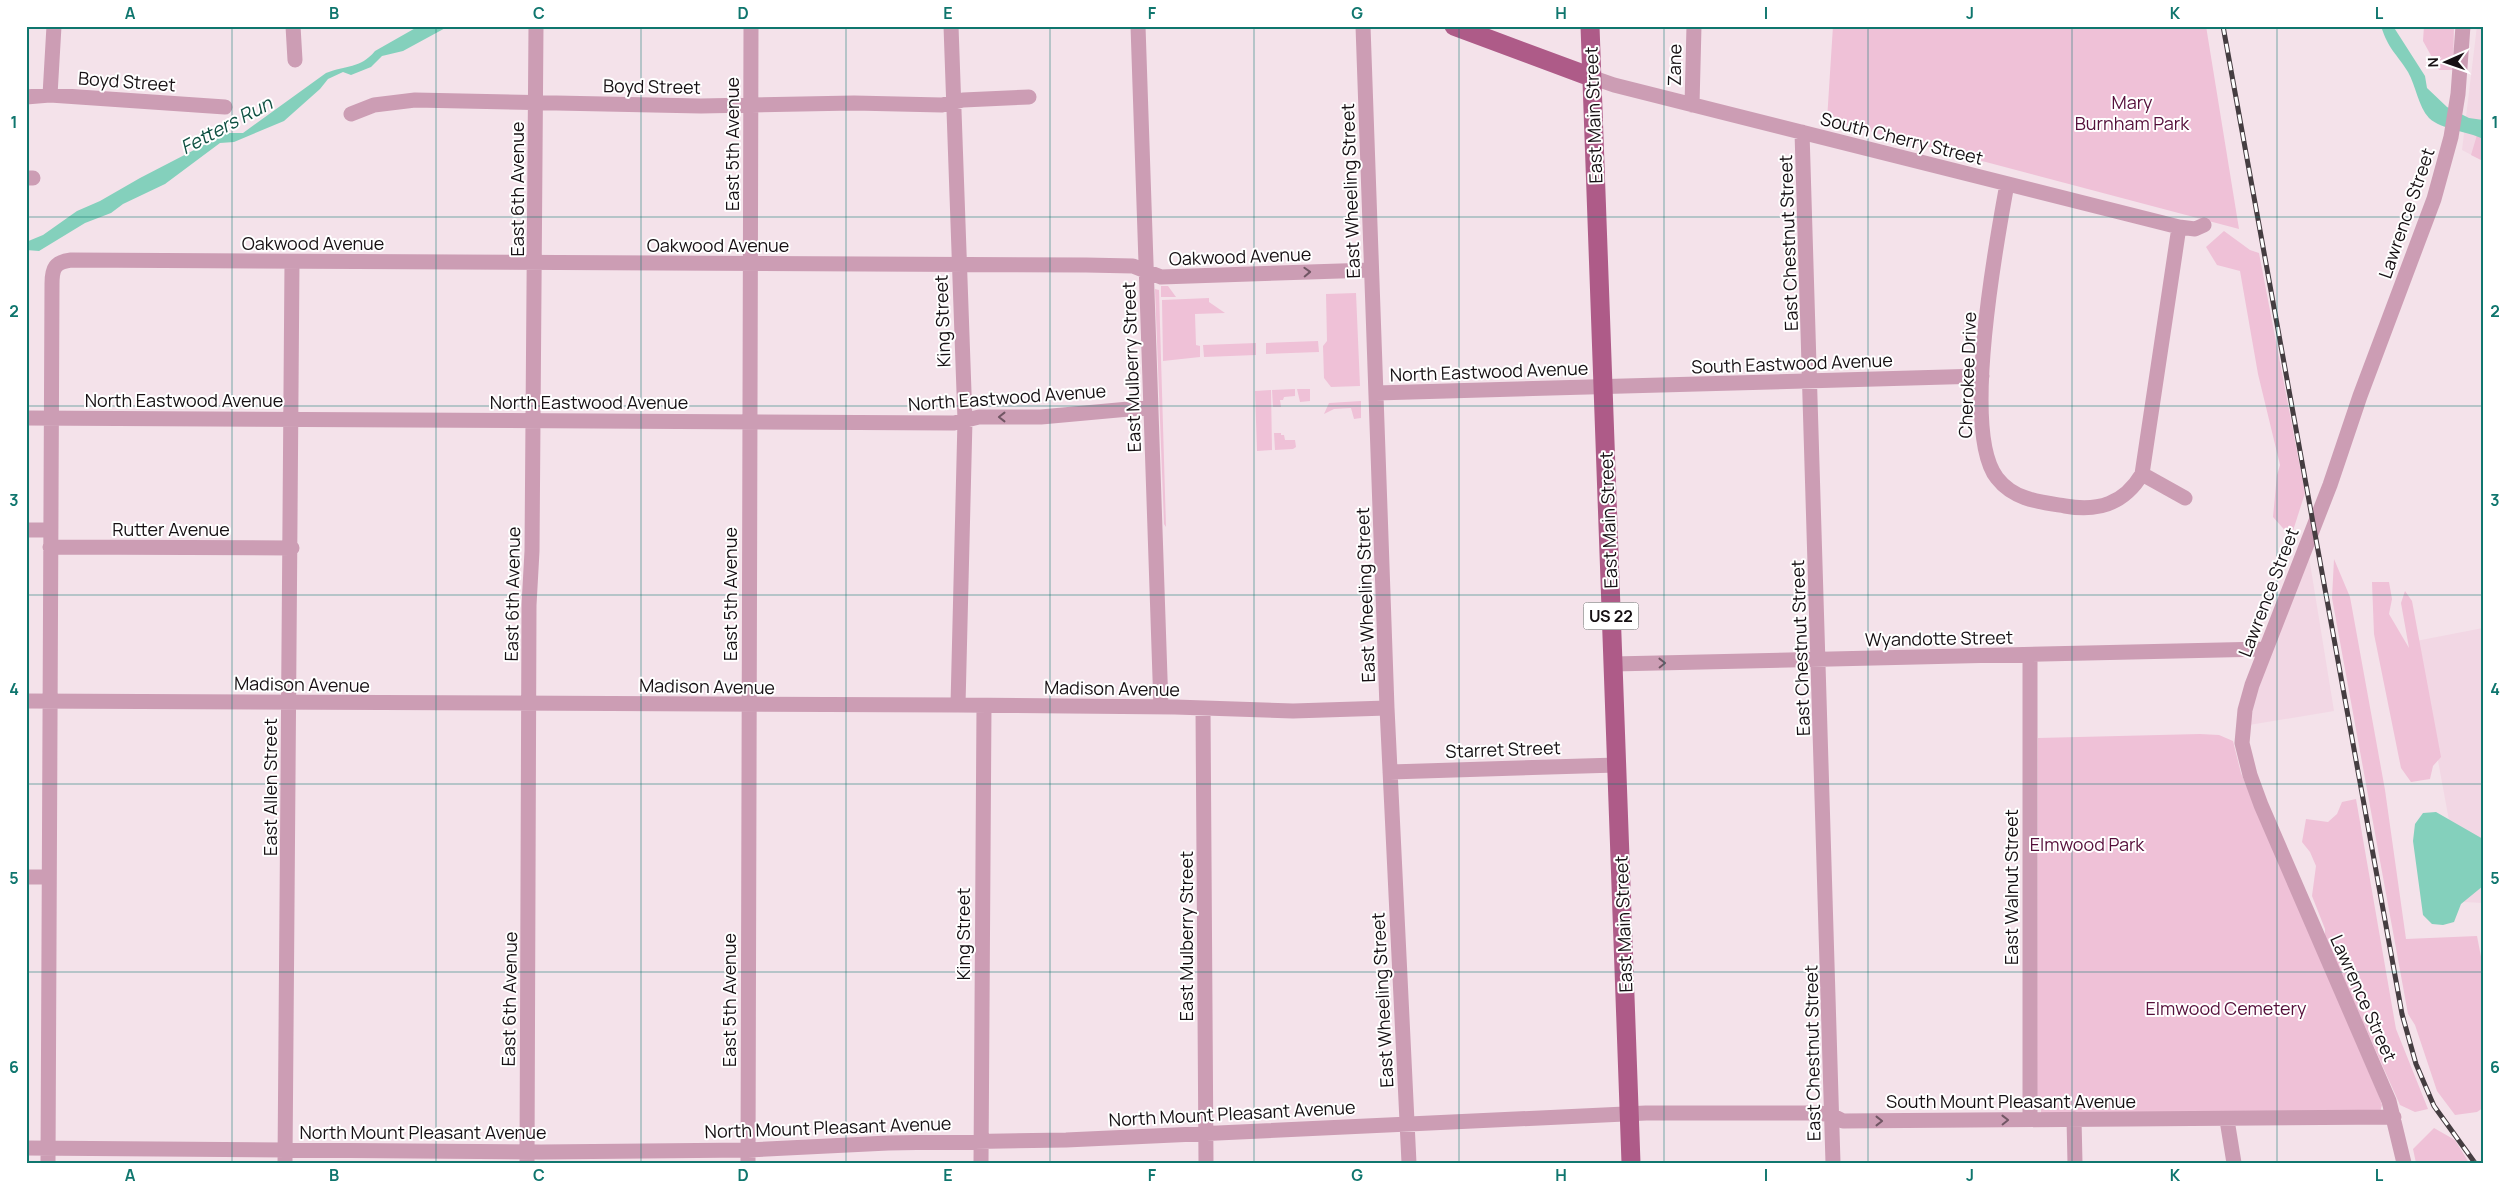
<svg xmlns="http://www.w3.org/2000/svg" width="2509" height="1189" viewBox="0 0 2509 1189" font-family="Manrope,sans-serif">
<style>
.built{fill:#f2d7e4}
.green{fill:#efc1d7}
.water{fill:#84d0bc}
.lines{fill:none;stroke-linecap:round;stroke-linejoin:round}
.minor{stroke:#cc9db4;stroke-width:15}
.major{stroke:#ae5b88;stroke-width:19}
.rail-casing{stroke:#453d41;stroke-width:5}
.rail{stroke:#fff;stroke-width:3;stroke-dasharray:9;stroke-linecap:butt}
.oneway{stroke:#715664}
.grid{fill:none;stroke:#0f766e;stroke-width:1;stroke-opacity:0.55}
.labels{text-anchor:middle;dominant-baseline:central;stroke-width:4;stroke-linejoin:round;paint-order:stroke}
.shield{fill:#fff;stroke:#5c585a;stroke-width:1}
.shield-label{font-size:16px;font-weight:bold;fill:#161013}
.street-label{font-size:18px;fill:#161013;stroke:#fff}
.park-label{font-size:18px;fill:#550f3a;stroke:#fff}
.water-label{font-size:19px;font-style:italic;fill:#105143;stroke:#fff}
.neatline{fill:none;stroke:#0f766e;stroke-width:2}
.grid-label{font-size:16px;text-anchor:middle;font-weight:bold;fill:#0f766e}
</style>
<rect width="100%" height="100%" fill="#f4e2ea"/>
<!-- built -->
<path class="built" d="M 2477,26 L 2483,26 L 2483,161 L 2462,150 Z
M 2309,557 L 2334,711 L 2249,725 L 2256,694 Z
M 2483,628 L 2483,903 L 2464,902 L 2416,641 Z"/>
<!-- green -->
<path class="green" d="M 1833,26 L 2206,26 L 2239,229 L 1827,120 Z
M 2424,26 L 2454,26 L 2453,70 L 2439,70 L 2423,41 Z
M 2483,115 L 2483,161 L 2471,155 Z
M 2224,231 L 2250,250 L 2259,253 L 2305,493 L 2291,537 L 2273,517 L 2277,475 L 2280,465 L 2258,374 L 2240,271 L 2217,265 L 2206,247 Z
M 1161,286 L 1168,286 L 1176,297 L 1161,297 Z
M 1155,289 L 1159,290 L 1166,527 L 1164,524 Z
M 1356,293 L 1360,386 L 1331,387 L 1324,378 L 1323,346 L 1327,341 L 1326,294 Z
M 1209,298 L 1209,302 L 1225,313 L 1195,314 L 1196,345 L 1200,346 L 1200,357 L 1163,361 L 1162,300 Z
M 1318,341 L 1319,352 L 1266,354 L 1266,343 Z
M 1256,343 L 1256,355 L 1204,357 L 1203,345 Z
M 1295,389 L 1295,396 L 1284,397 L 1283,400 L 1280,400 L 1281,407 L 1273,407 L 1272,390 Z
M 1297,389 L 1310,389 L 1310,401 L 1300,402 Z
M 1271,390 L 1272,450 L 1257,451 L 1255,391 Z
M 1361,401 L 1361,418 L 1354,419 L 1351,408 L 1334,409 L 1324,414 L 1329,403 Z
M 1274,433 L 1281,433 L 1281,435 L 1284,435 L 1285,440 L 1295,440 L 1296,447 L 1293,449 L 1275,450 Z
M 2334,559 L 2350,597 L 2385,790 L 2406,939 L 2477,936 L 2483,967 L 2483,1108 L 2477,1112 L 2455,1115 L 2437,1091 L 2415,1025 L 2408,1014 L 2332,598 Z
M 2372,582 L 2389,582 L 2392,599 L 2389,614 L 2409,648 L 2401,603 L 2405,591 L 2412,601 L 2441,757 L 2433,766 L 2430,779 L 2411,782 L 2401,768 L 2374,634 Z
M 2200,734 L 2219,735 L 2233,741 L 2241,773 L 2259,816 L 2379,1096 L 2382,1105 L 2380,1112 L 2041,1113 L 2041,1109 L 2037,1108 L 2038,738 Z
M 2356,799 L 2396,1029 L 2428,1109 L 2415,1112 L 2400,1105 L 2325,937 L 2325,929 L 2312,896 L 2316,866 L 2310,852 L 2302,842 L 2306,819 L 2328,822 L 2337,814 L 2342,802 Z
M 2434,1128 L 2455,1140 L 2469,1163 L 2416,1163 L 2413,1149 Z"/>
<!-- water -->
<path class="water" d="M 419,26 L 449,26 L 403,51 L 382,56 L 371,67 L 351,75 L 343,72 L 328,79 L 320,89 L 284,121 L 234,142 L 220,143 L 165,184 L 123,204 L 111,213 L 85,223 L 39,251 L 26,250 L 26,242 L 43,235 L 77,211 L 100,201 L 140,178 L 227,133 L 243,133 L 326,73 C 346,65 360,69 375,51 Z
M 2381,26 L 2393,26 L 2425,76 L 2427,88 L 2447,107 L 2469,118 L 2483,120 L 2483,139 C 2467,131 2442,130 2429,118 C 2418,106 2416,86 2408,72 C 2397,54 2388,49 2381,26 Z
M 2436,812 L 2483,839 L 2483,886 L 2461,904 L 2454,922 L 2443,925 L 2432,924 L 2423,915 L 2413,841 L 2415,824 L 2423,813 Z"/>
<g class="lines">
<!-- minor -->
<path class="minor" d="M 293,26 L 295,60
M 951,26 L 965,420 L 958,705
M 1138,26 L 1161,707
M 1363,26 L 1387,708 L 1409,1163
M 1591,77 L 1614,85 L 2179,227 L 2195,229 L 2204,225
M 50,95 L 54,26
M 26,97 L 50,95 L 225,107
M 1692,105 L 1694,26
M 351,114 L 374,105 L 415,100 L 701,106 L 854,103 L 942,105 L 963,100 L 1029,97
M 1802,132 L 1833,1163
M 26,178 L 33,178
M 2007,184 C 1996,244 1961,432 1997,478 C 2014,500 2040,502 2065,506 C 2098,512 2124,504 2142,474 L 2179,227
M 1376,393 L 1982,376
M 26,418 L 954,423 L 979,417 L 1041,417 L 1151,407
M 2142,474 L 2185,498
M 26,530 L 49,530
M 50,547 L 292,548
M 1613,664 L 2265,649
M 26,701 L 958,705 L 1175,707 L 1293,711 L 1387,708
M 1203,708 L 1206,1163
M 1390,772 L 1617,765
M 26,877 L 49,877
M 2030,1119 L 2030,655
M 2074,1119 L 2075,1163
M 2227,1120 L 2234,1163
M 26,1148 L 541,1152 L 748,1150 L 888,1143 L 1066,1140 L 1646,1113 L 1819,1113 L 1831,1115 L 1843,1121 L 2394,1117
M 48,1163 L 52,284 C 52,268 55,262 71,260 L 1086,265 L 1133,266 L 1161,277 L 1371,270
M 285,1163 L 292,262
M 527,1163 L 529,605 L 532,551 L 536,26
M 748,1163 L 751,26
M 981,1163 L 984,706
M 2404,1163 L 2389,1101 L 2261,805 L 2250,775 L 2242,743 L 2245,710 L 2252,685 L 2330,485 L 2360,396 L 2434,199 L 2451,137 L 2458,94 L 2463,26"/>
<!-- major -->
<path class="major" d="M 1454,26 L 1591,77
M 1590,26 L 1631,1163"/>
<!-- rail casing -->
<g class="rail-casing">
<path id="rail" d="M 2223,26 L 2402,1014 L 2416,1064 L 2434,1106 L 2475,1163"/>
</g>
<!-- rail -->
<use href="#rail" class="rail"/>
</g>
<!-- one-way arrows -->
<defs><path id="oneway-chevron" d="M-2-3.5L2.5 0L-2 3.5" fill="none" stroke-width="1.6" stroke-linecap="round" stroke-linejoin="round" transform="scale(1.25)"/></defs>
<g class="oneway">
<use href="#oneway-chevron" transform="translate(1307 272) rotate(-2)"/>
<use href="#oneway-chevron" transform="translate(1002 417) rotate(180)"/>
<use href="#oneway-chevron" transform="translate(1662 663) rotate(-1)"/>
<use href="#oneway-chevron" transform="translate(2005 1120) rotate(-1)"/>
<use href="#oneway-chevron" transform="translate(1879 1121)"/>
</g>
<!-- grid -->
<path class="grid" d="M 232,26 L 232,1163M 436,26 L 436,1163M 641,26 L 641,1163M 846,26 L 846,1163M 1050,26 L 1050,1163M 1254,26 L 1254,1163M 1459,26 L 1459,1163M 1664,26 L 1664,1163M 1868,26 L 1868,1163M 2072,26 L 2072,1163M 2277,26 L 2277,1163M 26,217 L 2483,217M 26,406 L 2483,406M 26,595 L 2483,595M 26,784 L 2483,784M 26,972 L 2483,972"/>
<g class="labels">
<!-- shield labels -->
<rect class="shield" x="1583.5" y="602.5" width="55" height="27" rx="4"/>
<g class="shield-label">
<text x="1611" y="616">US 22</text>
</g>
<!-- street labels -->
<g class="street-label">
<text transform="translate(1674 65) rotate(-89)">Zane</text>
<text transform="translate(127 81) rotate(4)">Boyd Street</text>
<text transform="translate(652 86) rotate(1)">Boyd Street</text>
<text transform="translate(1593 115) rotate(-92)">East Main Street</text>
<text transform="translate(1902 138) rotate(14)">South Cherry Street</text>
<text transform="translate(732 144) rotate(-90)">East 5th Avenue</text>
<text transform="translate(517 189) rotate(-90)">East 6th Avenue</text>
<text transform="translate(1350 191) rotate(-92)">East Wheeling Street</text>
<text transform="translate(2406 213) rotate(-71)">Lawrence Street</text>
<text x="313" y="243">Oakwood Avenue</text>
<text transform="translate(1788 243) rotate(-92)">East Chestnut Street</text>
<text x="718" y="245">Oakwood Avenue</text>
<text transform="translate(1240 256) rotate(-2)">Oakwood Avenue</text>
<text transform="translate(942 321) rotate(-92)">King Street</text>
<text transform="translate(1792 363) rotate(-2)">South Eastwood Avenue</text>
<text transform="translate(1131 367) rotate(-92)">East Mulberry Street</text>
<text transform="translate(1489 371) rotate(-2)">North Eastwood Avenue</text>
<text transform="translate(1967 375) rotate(-88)">Cherokee Drive</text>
<text transform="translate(1007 397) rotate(-4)">North Eastwood Avenue</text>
<text x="184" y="400">North Eastwood Avenue</text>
<text x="589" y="402">North Eastwood Avenue</text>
<text transform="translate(1608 520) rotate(-92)">East Main Street</text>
<text x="171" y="529">Rutter Avenue</text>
<text transform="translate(2268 592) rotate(-69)">Lawrence Street</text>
<text transform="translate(512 594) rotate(-89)">East 6th Avenue</text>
<text transform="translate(730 594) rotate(-90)">East 5th Avenue</text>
<text transform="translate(1365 595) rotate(-92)">East Wheeling Street</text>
<text transform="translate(1939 638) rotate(-1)">Wyandotte Street</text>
<text transform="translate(1800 648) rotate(-92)">East Chestnut Street</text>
<text transform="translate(302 684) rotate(1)">Madison Avenue</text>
<text transform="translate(707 686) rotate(1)">Madison Avenue</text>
<text transform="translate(1112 688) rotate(1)">Madison Avenue</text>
<text transform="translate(1503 749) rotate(-2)">Starret Street</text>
<text transform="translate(270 787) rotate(-90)">East Allen Street</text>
<text transform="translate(2011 887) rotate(-90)">East Walnut Street</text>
<text transform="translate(1623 924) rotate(-92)">East Main Street</text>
<text transform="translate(963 934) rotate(-90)">King Street</text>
<text transform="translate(1186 936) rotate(-90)">East Mulberry Street</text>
<text transform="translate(2364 998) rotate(66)">Lawrence Street</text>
<text transform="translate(509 999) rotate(-89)">East 6th Avenue</text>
<text transform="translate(729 1000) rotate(-90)">East 5th Avenue</text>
<text transform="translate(1382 1000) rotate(-93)">East Wheeling Street</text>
<text transform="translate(1812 1053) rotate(-91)">East Chestnut Street</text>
<text x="2011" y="1101">South Mount Pleasant Avenue</text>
<text transform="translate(1232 1113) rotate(-3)">North Mount Pleasant Avenue</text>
<text transform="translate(828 1127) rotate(-2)">North Mount Pleasant Avenue</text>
<text x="423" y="1132">North Mount Pleasant Avenue</text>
</g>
<!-- park labels -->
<g class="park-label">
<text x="2132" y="102">Mary<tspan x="2132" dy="21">Burnham Park</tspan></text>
<text x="2087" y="844">Elmwood Park</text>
<text x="2226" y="1008">Elmwood Cemetery</text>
</g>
<!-- water labels -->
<g class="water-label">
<text transform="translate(226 125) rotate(-28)">Fetters Run</text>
</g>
</g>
<!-- border -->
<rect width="2509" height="1189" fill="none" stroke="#ffffff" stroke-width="55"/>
<!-- north arrow -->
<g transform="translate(2446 62) rotate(268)" stroke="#ffffff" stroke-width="4" paint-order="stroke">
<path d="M0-4L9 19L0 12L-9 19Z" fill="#161013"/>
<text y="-8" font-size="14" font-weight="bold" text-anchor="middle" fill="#161013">N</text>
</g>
<rect x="28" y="28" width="2454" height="1134" class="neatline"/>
<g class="grid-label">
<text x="130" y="19">A</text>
<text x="334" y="19">B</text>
<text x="539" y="19">C</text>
<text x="743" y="19">D</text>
<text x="948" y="19">E</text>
<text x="1152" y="19">F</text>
<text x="1357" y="19">G</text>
<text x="1561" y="19">H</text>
<text x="1766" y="19">I</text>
<text x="1970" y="19">J</text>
<text x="2175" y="19">K</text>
<text x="2379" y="19">L</text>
<text x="14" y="128">1</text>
<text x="2495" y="128">1</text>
<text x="14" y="317">2</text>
<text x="2495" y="317">2</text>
<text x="14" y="506">3</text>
<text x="2495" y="506">3</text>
<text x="14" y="695">4</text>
<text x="2495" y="695">4</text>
<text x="14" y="884">5</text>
<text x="2495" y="884">5</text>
<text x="14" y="1073">6</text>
<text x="2495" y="1073">6</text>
<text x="130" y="1181">A</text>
<text x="334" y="1181">B</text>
<text x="539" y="1181">C</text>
<text x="743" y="1181">D</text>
<text x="948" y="1181">E</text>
<text x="1152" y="1181">F</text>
<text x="1357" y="1181">G</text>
<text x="1561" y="1181">H</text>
<text x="1766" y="1181">I</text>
<text x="1970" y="1181">J</text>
<text x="2175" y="1181">K</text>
<text x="2379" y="1181">L</text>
</g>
</svg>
